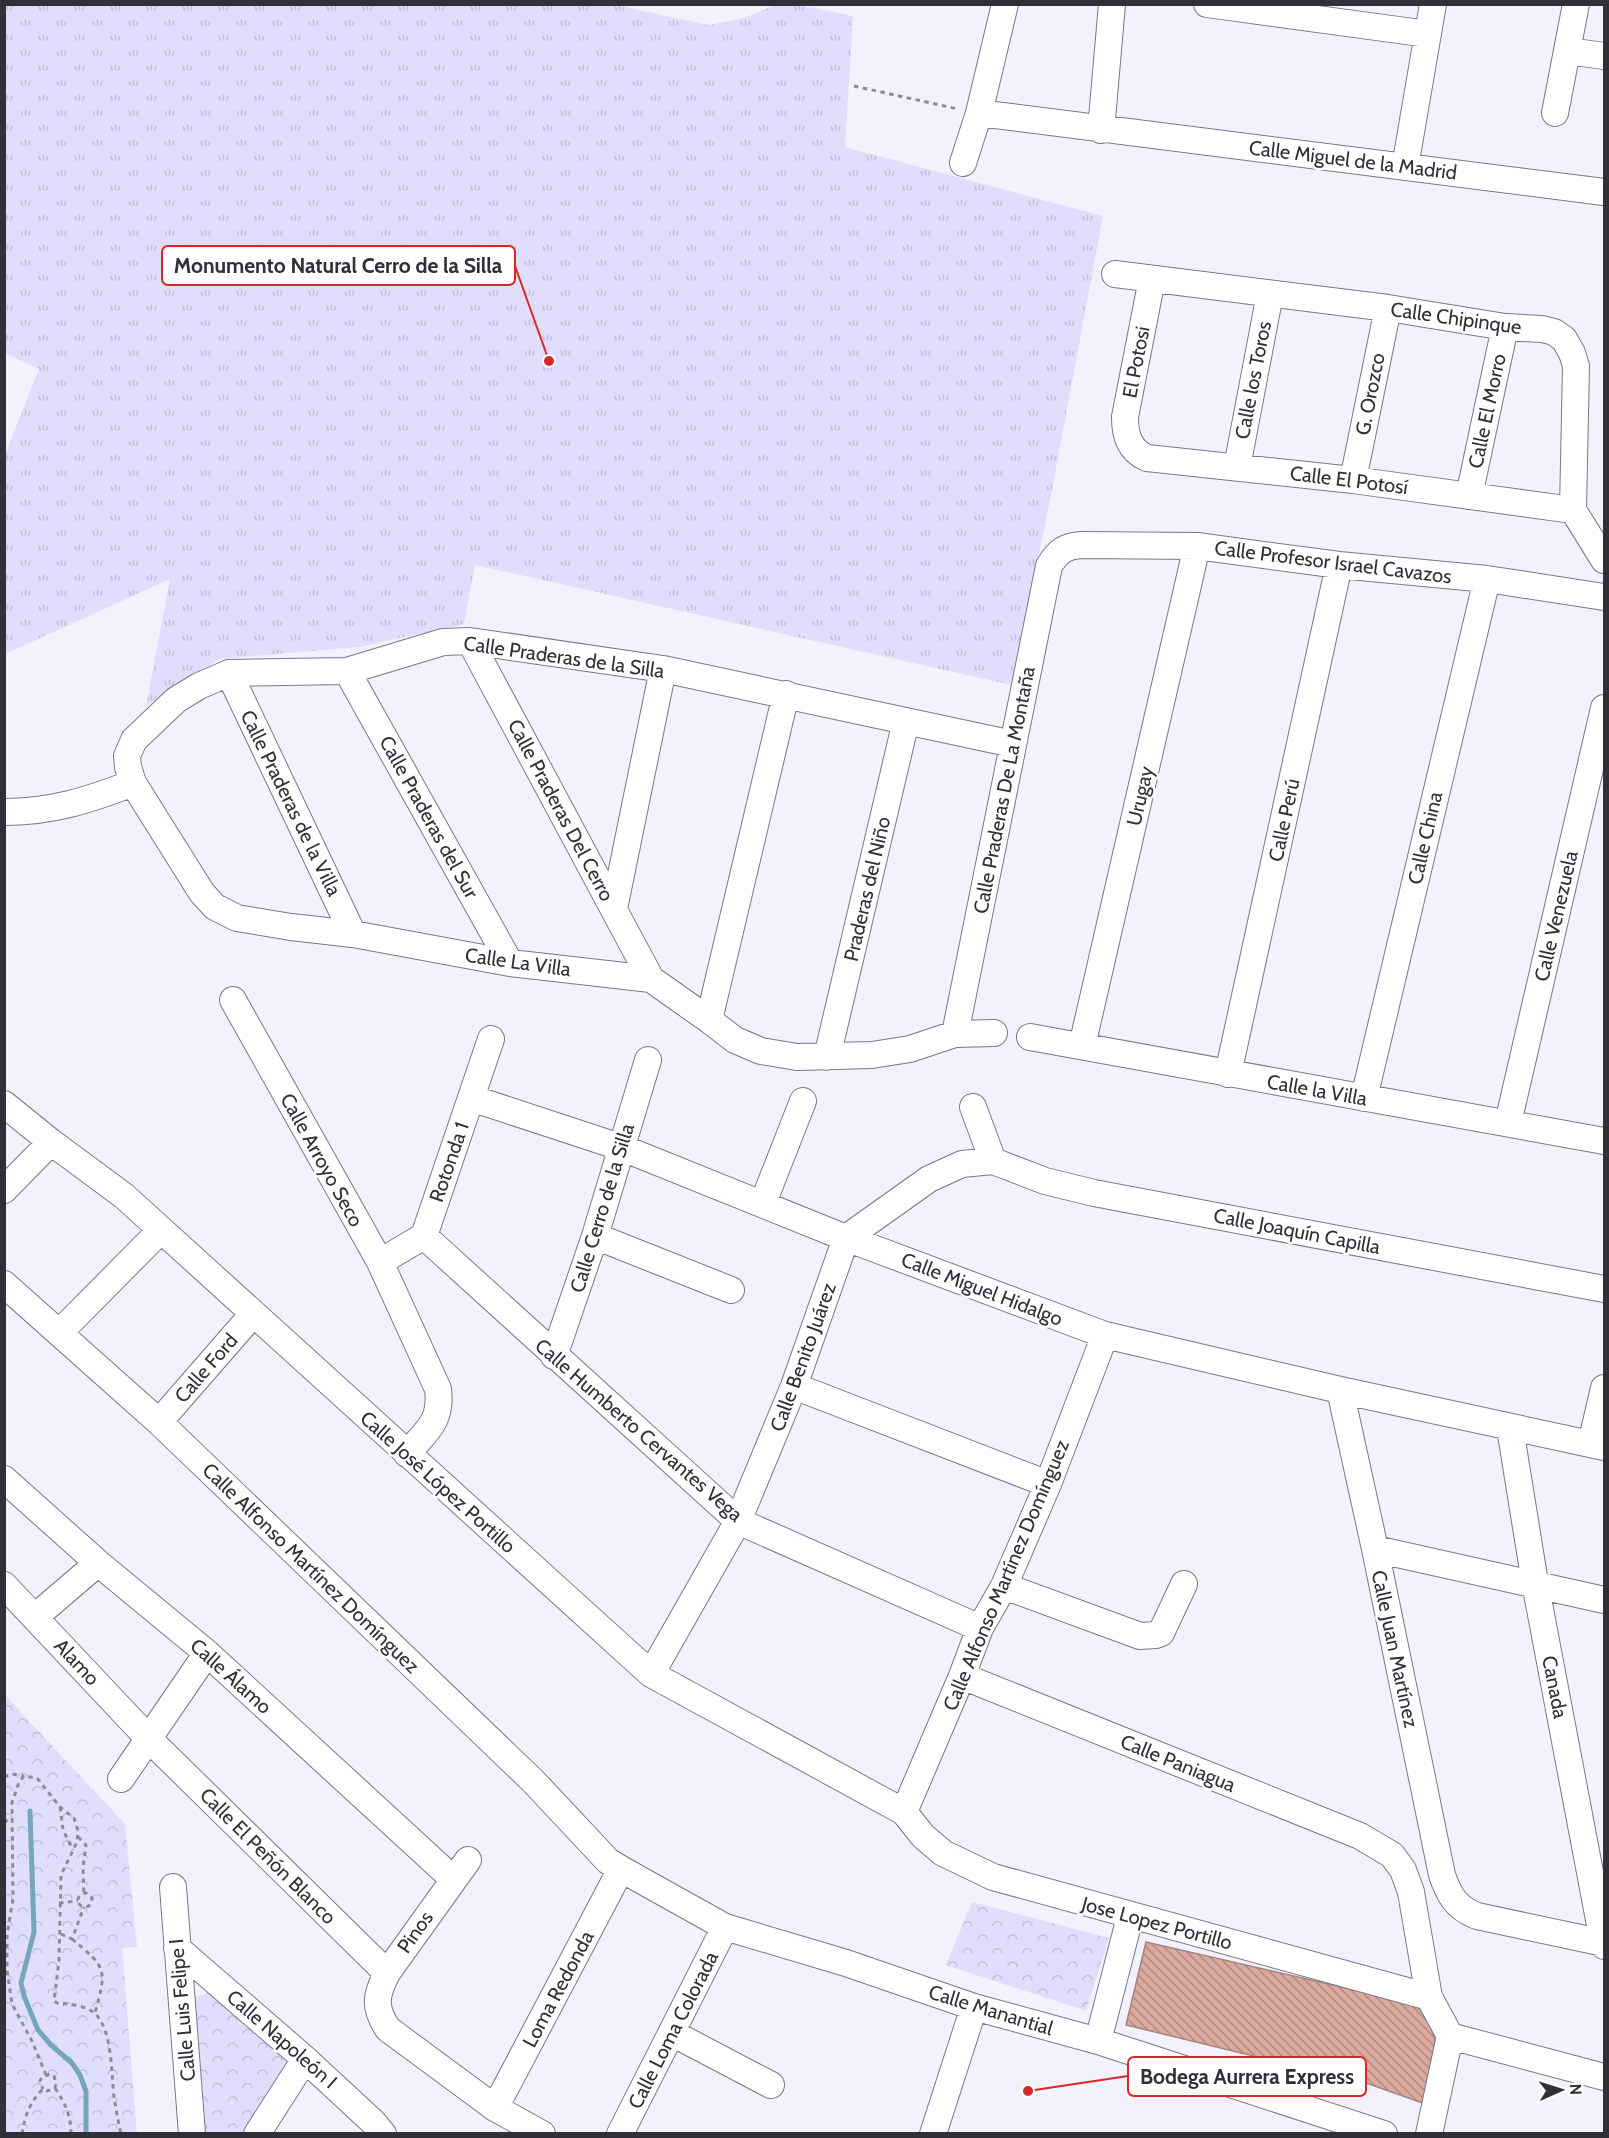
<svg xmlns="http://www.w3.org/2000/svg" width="1609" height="2138" viewBox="0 0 1609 2138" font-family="Cabin,sans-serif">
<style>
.grass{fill:url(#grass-tufts)}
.park{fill:url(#park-crowns)}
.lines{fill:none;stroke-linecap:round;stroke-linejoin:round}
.stream{stroke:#76a6be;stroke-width:5}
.building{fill:url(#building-back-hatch);stroke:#a18781;stroke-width:1.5}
.minor-casing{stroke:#79778c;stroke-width:28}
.path{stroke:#8d8c96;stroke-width:3;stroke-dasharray:4.5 4.5;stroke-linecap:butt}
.minor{stroke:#fff;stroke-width:26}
.labels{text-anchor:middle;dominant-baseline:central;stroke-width:5;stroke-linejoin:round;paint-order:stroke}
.street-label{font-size:20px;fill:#313039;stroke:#fff}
.leader{fill:none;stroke:#d62828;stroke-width:2}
.callout-dot{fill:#d62828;stroke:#fff;stroke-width:2}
.callout{fill:#fff;stroke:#d62828;stroke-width:2}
.callout-label{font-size:21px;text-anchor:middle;font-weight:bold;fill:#313039}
</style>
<defs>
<pattern id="grass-tufts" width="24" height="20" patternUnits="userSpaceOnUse" patternTransform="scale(1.5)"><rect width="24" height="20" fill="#e1defd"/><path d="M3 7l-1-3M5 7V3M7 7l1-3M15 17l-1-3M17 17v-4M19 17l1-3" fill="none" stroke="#c2bfda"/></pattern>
<pattern id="park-crowns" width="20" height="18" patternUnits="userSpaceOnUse" patternTransform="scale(1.5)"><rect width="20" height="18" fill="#e1defd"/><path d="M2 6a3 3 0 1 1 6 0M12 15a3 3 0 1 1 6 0" fill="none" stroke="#c2bfda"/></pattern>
<pattern id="building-back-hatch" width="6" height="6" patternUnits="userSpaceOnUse" patternTransform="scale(1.5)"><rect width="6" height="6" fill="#dca99e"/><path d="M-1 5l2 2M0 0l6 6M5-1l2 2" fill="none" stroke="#b38a82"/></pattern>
</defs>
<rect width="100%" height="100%" fill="#f3f2fc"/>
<!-- grass -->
<path class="grass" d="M 611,4 L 709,25 L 744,18 L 775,5 L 798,5 L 853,16 L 845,147 L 1103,216 L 1052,490 L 1012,685 L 475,565 L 464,624 L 359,647 L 219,659 L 146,706 L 170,579 L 5,654 L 4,457 L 39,369 L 5,353 L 5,5 Z"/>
<!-- park -->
<path class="park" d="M 4,1694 L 125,1824 L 137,1947 L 122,1948 L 137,2133 L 5,2133 Z
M 972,1902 L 1109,1938 L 1086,2011 L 946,1965 Z
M 211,1992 L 287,2060 L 246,2133 L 204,2133 L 192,2011 L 195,1997 Z"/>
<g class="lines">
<!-- stream -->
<path class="stream" d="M 30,1811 L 34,1932 L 21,1983 L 24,1996 L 38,2030 L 51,2045 L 72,2063 L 80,2075 L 86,2091 L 86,2134"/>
</g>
<!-- building -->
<path class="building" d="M 1146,1942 L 1424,2006 L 1435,2039 L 1428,2105 L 1369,2084 L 1126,2025 Z"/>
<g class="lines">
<!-- minor casing -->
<g class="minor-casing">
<path id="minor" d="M 1207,4 L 1428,34
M 1568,51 L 1604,56
M 979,113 L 1604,192
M 1555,113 L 1576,4
M 1101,130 L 1112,4
M 963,163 L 979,113 L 1005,4
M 1405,167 L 1433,4
M 1115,274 L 1388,308 L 1505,327 L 1542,329 L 1554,332 L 1564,339 L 1572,353 L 1576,366 L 1573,510 L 1604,560
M 1152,279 L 1125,417 C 1125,435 1129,450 1147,458 L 1353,480 L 1573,510
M 1237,467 L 1270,294
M 1353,480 L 1388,308
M 1469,496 L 1505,327
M 470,641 L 651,979
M 347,671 L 510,963
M 229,673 L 353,934
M 4,812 C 52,812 89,800 133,783
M 614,909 L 663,669
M 233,1000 L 380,1262 L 438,1389 C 442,1422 427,1430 407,1454
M 709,1020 L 786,694
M 994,1033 L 955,1034 L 910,1049 L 872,1055 L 797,1057 L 761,1051 L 735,1040 L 709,1020 L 651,979 L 510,963 L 353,934 L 291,927 L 237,918 L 215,907 L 202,893 L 133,783 L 128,767 L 127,756 L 134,740 L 176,700 L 199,686 L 229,673 L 347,671 L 443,642 L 470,641 L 663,669 L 1013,744
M 955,1034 L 1049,566 C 1058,551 1065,546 1082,545 L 1197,546 L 1339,565 L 1487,579 L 1604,597
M 1030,1037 L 1604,1141
M 1082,1046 L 1197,546
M 827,1057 L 906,721
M 1228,1074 L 1339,565
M 471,1098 L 620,1147 L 846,1238 L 1105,1335 L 1340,1390 L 1604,1447
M 1364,1098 L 1487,579
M 4,1104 L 51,1142 L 124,1196 L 651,1674 L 904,1812 L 923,1836 L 943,1853 L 993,1877 L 1429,1997
M 1508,1123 L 1604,708
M 993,1161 L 1045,1181 L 1094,1193 L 1604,1289
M 4,1190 L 51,1142
M 763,1203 L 803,1101
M 424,1236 L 738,1521 L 980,1628
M 595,1236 L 731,1290
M 380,1262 L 424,1236 L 491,1039
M 4,1284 L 159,1422 L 534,1782 L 608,1861 L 621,1869 L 725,1927 L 846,1963 L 974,2007 L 1098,2041 L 1384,2134
M 60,1332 L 161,1230
M 554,1356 L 595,1236 L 648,1060
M 794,1386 L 1048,1484
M 1340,1390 L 1375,1549 L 1442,1875 C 1449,1895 1456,1908 1477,1916 L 1604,1943
M 159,1422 L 253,1314
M 1510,1428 L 1535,1583 L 1604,1946
M 1591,1444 L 1604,1388
M 4,1479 L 98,1563 L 207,1653 L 453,1879
M 1375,1549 L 1604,1600
M 4,1585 L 149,1739 L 387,1973
M 1004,1586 L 1140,1636 L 1156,1635 L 1161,1633 L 1184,1584
M 35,1617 L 98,1563
M 651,1674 L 738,1521 L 794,1386 L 846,1238 L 929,1179 L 962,1164 L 993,1161 L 973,1107
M 962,1676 L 1360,1836 L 1392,1855 L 1403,1870 L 1411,1892 L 1429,1997 L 1450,2036
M 121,1779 L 207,1653
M 904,1812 L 962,1676 L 980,1628 L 1004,1586 L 1048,1484 L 1105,1335
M 468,1860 L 387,1973 C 376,1995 373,2007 388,2029 L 495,2108 L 542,2134
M 173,1887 L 192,2134
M 177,1948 L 305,2059 L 373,2122 L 383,2134
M 672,2033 L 771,2085
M 1450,2036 L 1604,2077
M 1098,2041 L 1130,1917
M 495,2108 L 621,1869
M 257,2134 L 305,2059
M 620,2134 L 725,1927
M 933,2134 L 974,2007
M 1429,2134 L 1450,2036"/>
</g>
<!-- path -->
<path class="path" d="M 854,86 L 958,109
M 4,1777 L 12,1774 L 24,1776
M 60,1807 L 63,1830 L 73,1850
M 4,1819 L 11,1824
M 78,1837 L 86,1845 L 83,1868 L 84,1893
M78 1900a7 7 0 1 1 14 0a7 7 0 1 1-14 0Z
M 59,1903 L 78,1901
M 61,1934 L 72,1939 L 84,1907
M 72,1939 C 107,1968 107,1969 95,2013
M 46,2075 L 32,2041 L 12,2004 L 7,1970 L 7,1935 L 13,1899 L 12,1803 L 19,1782 L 24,1776 L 37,1778 L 60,1807 L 74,1818 L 78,1831 L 77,1842 L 61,1875 L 59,1960 L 54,2001 L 57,2003 C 69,2004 83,2005 93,2012 C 113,2027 111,2074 114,2097 C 116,2109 118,2121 121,2134
M 55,2088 C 65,2103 71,2115 71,2134
M 22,2134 C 25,2115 30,2102 43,2089 L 47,2091 L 55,2088 L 56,2084 L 54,2076 L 50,2074 L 42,2077 L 40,2081 L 43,2089"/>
<!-- minor -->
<use href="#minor" class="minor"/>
</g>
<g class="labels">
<!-- street labels -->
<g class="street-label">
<text transform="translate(1353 160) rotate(7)">Calle Miguel de la Madrid</text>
<text transform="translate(1456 318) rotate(8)">Calle Chipinque</text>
<text transform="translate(1136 362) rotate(-79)">El Potosi</text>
<text transform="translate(1253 380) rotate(-79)">Calle los Toros</text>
<text transform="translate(1370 394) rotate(-79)">G. Orozco</text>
<text transform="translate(1487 411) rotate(-78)">Calle El Morro</text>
<text transform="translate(1349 480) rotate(7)">Calle El Potosí</text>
<text transform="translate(1333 562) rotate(7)">Calle Profesor Israel Cavazos</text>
<text transform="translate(564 657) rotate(8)">Calle Praderas de la Silla</text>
<text transform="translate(1004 790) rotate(-79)">Calle Praderas De La Montaña</text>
<text transform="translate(1140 796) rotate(-77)">Urugay</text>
<text transform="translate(291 803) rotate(64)">Calle Praderas de la Villa</text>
<text transform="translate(561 810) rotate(62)">Calle Praderas Del Cerro</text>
<text transform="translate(429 817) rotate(61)">Calle Praderas del Sur</text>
<text transform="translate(1284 820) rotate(-78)">Calle Perú</text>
<text transform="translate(1425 838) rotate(-77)">Calle China</text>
<text transform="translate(867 889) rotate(-77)">Praderas del Niño</text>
<text transform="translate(1556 916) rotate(-77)">Calle Venezuela</text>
<text transform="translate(518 962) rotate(8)">Calle La Villa</text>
<text transform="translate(1317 1090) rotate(10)">Calle la Villa</text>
<text transform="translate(322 1160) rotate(61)">Calle Arroyo Seco</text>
<text transform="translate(449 1162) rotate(-71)">Rotonda 1</text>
<text transform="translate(602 1208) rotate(-73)">Calle Cerro de la Silla</text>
<text transform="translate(1297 1231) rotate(11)">Calle Joaquín Capilla</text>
<text transform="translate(982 1289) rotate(21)">Calle Miguel Hidalgo</text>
<text transform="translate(803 1357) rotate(-70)">Calle Benito Juárez</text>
<text transform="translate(206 1368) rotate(-49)">Calle Ford</text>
<text transform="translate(639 1430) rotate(41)">Calle Humberto Cervantes Vega</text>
<text transform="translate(438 1482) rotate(42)">Calle José López Portillo</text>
<text transform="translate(311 1568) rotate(44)">Calle Alfonso Martínez Domínguez</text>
<text transform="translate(1006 1575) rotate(-67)">Calle Alfonso Martínez Domínguez</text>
<text transform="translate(1395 1649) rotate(78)">Calle Juan Martínez</text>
<text transform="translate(77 1662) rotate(47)">Alamo</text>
<text transform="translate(231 1676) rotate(42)">Calle Álamo</text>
<text transform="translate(1555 1687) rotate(79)">Canada</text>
<text transform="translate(1178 1763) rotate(22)">Calle Paniagua</text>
<text transform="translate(268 1856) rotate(45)">Calle El Peñón Blanco</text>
<text transform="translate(1157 1923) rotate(15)">Jose Lopez Portillo</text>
<text transform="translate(415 1932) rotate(-55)">Pinos</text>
<text transform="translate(558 1989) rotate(-62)">Loma Redonda</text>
<text transform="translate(182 2010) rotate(-95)">Calle Luis Felipe I</text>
<text transform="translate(991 2010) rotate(17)">Calle Manantial</text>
<text transform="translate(673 2030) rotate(-63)">Calle Loma Colorada</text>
<text transform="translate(282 2039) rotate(41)">Calle Napoleón I</text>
</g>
</g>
<!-- callouts -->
<path class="leader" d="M549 361L515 266M1028 2091L1128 2076"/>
<g class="callout-dot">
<circle cx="549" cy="361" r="6"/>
<circle cx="1028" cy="2091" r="6"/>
</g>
<g class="callout">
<rect x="162" y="246" width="353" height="39" rx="6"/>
<rect x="1128" y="2057" width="238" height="39" rx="6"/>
</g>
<g class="callout-label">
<text x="338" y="273">Monumento Natural Cerro de la Silla</text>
<text x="1247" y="2084">Bodega Aurrera Express</text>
</g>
<!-- border -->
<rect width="1609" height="2138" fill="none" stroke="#313039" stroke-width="12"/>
<!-- north arrow -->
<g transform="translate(1561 2090) rotate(87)" stroke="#ffffff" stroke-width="4.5" paint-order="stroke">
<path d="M0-4.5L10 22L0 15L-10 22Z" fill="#313039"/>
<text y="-9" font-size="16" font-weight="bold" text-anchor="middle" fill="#313039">N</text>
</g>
</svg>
